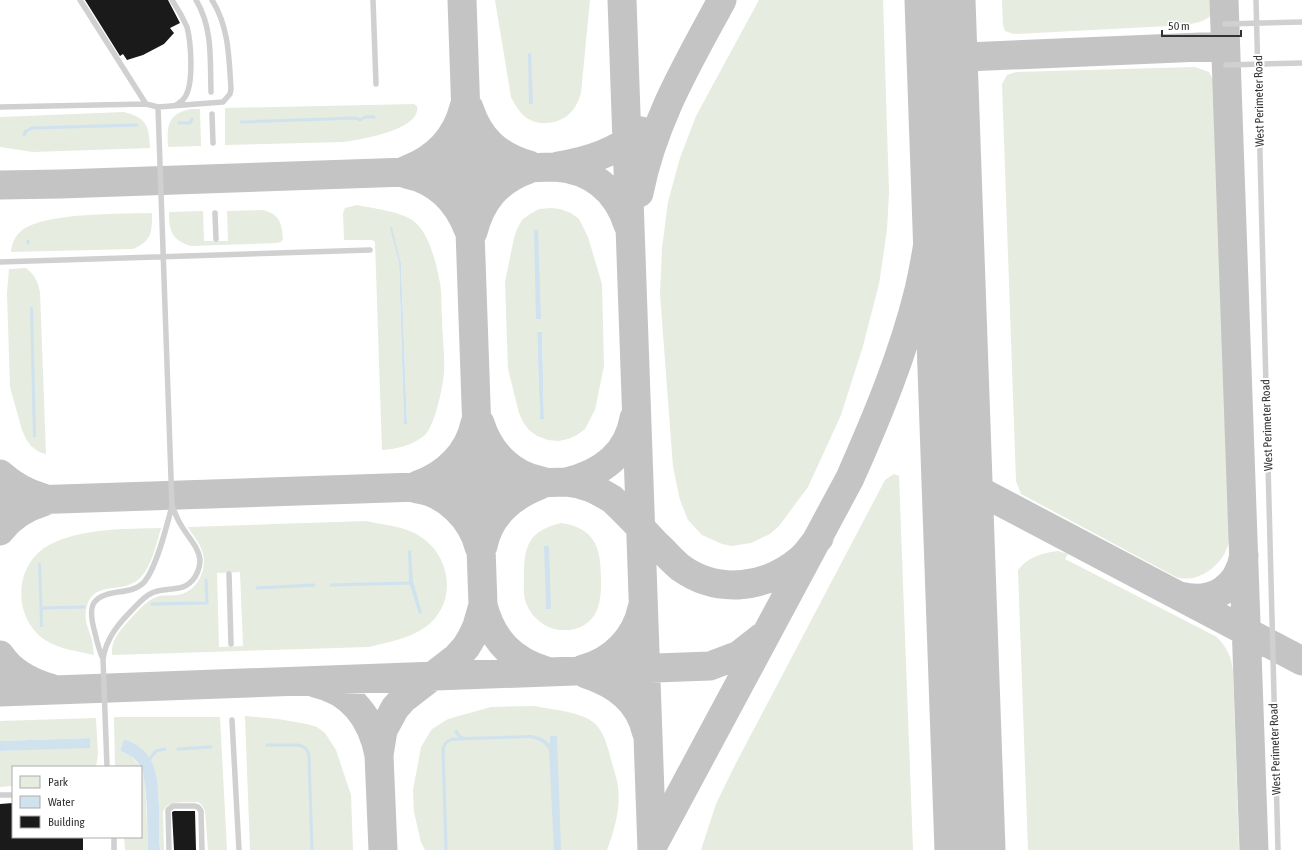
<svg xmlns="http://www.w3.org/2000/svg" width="1302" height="850" viewBox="0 0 1302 850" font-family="'Asap Condensed',sans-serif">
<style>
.green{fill:#e6ecdf;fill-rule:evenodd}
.water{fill:#cfe2ee}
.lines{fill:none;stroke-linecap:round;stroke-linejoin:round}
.stream{stroke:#cfe2ee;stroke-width:3}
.taxiway{stroke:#c4c4c4;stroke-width:29}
.runway{stroke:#c4c4c4;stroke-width:71}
.building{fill:#1a1a1a}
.lane{stroke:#d0d0d0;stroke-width:5.5}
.labels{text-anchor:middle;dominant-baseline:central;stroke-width:4;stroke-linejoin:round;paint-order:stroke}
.street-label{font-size:12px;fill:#333;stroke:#fff}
</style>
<rect width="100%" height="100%" fill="#fff"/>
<!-- green -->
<path class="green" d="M 495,0 L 590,0 L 581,93 C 579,99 577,105 573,110 C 561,125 537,128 523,115 C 518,110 514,103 511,97 Z
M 759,0 L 883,0 L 889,192 L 887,230 L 879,284 L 863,346 L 841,415 L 808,487 L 779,526 L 770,534 L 751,543 L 731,546 L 722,544 L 702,535 L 688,520 L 680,500 L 673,467 L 660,294 L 662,248 L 668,202 L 680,158 L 696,116 Z
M 1002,0 L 1214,0 C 1214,3 1215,7 1214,10 C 1210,21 1196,23 1187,25 L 1014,34 L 1005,31 L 1003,25 Z
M 1195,67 L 1209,72 L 1215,83 L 1231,532 C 1230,537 1229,543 1227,548 C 1220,567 1197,584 1176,577 L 1021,494 L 1016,481 L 1002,84 L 1007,75 L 1016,72 Z
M 414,104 L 417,106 C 422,130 358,140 342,142 L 225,145 L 225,108 Z
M 191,109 L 200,109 L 201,146 L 168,147 C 167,126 167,114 191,109 Z
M 124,112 C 147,118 149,126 150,148 L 33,152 L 0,147 L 0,117 Z
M 357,205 C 374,209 404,211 417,224 C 430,237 437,266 440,283 C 442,294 441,306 442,317 C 442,335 445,354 444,372 C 443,387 435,425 425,435 C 413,445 397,449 382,450 L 375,242 L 372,240 L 344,240 L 343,213 L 345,208 ZM 392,227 L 401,263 L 407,424 L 404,424 L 399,262 Z
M 551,208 L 560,209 L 571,213 L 579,219 L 588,237 L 602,284 L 604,366 L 595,410 L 585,429 L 577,435 L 568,439 L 558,441 L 548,440 L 537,436 L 529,430 L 523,422 L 519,413 L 508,369 L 505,282 L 514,238 L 517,229 L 522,220 L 530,214 L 539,209 ZM 537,332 L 542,332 L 544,419 L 540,420 Z
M 263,210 C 279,214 282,223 283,239 L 281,242 L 276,243 L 191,246 C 171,240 169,230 169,212 L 203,211 L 204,241 L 228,241 L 227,211 Z
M 152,213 C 152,232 152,241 133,249 L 11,252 C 12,244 14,238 20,232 C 40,212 123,214 152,213 Z
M 26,268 C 35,275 38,282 40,292 L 46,454 L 39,452 L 31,446 L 26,439 L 22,430 L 10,387 L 7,293 L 9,269 Z
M 894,474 L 899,476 L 913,850 L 701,850 L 716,804 L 735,765 L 885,480 Z
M 366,521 C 384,525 406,526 421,537 C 453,558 457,606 424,628 C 408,639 388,642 369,647 L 112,655 C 111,642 117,634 125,625 C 133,616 142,605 152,599 C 162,593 172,597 182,594 C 200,588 209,565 201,548 C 198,540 192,535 188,527 ZM 240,572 L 243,646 L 219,647 L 217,573 Z
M 561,523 C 596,528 601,549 601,580 C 601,589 601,601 597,610 C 590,628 568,634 551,628 C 540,624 530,614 526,603 C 523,595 524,585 524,576 C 524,545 529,531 561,523 Z
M 161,528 C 156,545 151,572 135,582 C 117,593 91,581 86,610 C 84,622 89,629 92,640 C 93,644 93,650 94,655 C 77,651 59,649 45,640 C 11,617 14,562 51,544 C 82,528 126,529 161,528 Z
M 1058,551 L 1068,554 L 1065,559 L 1217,637 C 1228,649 1231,656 1233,671 L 1239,850 L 1028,850 L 1018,570 C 1028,557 1042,553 1058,551 Z
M 535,706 C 553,710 578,711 593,722 C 602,729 606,741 609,752 C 611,762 615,771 617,781 C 622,804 615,829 607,850 L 425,850 L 421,842 L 414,812 L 413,790 L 421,747 L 432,729 L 448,719 L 491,707 Z
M 245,716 L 278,719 L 307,724 L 317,727 L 325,733 L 336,750 L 351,795 L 353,850 L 250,850 Z
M 114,717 L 220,717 L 227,850 L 208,850 L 205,810 L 201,804 L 197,802 C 186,803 167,799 163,812 L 164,850 L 160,850 C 159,836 159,821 159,807 C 158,776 157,750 124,739 L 120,751 L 130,755 L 141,767 L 115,767 Z
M 96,718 L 98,754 L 96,767 L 13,767 L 13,786 L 0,787 L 0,751 L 90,747 L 90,738 L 0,741 L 0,721 Z
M 141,767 L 145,779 L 148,850 L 125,850 L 124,837 L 141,837 Z"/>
<!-- water -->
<path class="water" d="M 531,53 L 533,104 L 529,104 L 528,54 Z
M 392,227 L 401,263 L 407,424 L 404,424 L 399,262 L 390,228 Z
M 534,230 L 538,230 L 541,319 L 536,319 Z
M 30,307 L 33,307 L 36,437 L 33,437 Z
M 537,332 L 542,332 L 544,419 L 540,420 Z
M 544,546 L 549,546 L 551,609 L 546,609 Z
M 411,550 L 413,581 L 422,613 L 419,614 L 409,582 L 408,551 Z
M 38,563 L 41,563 L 43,627 L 40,627 L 39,587 Z
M 457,730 L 460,735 L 465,737 L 532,735 L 542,738 L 550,744 L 550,736 L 557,736 L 561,850 L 554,850 L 549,750 C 545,743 539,740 531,738 L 464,740 L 457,736 L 454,731 Z
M 90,738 L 90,748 L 0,751 L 0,741 Z
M 124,739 C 157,750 158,776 159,807 C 159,821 159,836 160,850 L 148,850 C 147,832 148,781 141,767 C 136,759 129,754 120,751 Z"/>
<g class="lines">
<!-- stream -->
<path class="stream" d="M 241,122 L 356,118 L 360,120 L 365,117 L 374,117
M 179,123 L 190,123 L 192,119
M 24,135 L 26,131 L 32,128 L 137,125
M 28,243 L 28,241
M 331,585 L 411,583
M 257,588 L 314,585
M 152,604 L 207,603 L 206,580
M 42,608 L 84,607
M 267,745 L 297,745 C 305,746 308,749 309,757 L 312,849
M 178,749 L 211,747
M 149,761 L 151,757 L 156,751 L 165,749
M 446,850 L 443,749 C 446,738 454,739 463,739"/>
<!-- taxiway -->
<path class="taxiway" d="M 622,0 L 652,850
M 1224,0 L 1254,850
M 942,58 L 1225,46
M 469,108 C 479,139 498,156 529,165
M 558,166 C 589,161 617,152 641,131
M 406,170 C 436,159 456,139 464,107
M 406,174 C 437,180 458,202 469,231
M 0,185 L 61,184 L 554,167 C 591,169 617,190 628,225
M 639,193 C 653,121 688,63 722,0
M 473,232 C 481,200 498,180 529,169
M 480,423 C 489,452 511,476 542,481
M 0,474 C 13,486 26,493 43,498
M 957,479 L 1302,661
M 566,482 C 600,474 628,455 634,418
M 418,485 C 446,475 469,453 475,423
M 417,489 C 447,493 472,519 479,547
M 0,501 L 566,482 C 584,483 597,490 612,499 C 628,514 642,529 657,545 C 665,552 672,561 681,568 C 719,595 767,588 801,559 C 808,553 813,544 819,538
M 0,531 C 11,516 26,507 43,502
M 483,546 C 489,515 512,496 540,485
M 1180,596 C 1212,604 1238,589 1244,555
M 483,605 C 492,640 512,661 546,671
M 0,655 C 12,673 30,682 50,688
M 583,669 C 612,662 636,638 642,608
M 586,674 C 614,683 639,700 646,731
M 315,683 C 352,691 372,719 379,755
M 0,692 L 710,666 L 739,655 L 762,637
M 652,847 L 850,478 C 877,417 903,355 919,290 C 932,232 938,171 944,112
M 383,850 L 379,755 L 383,730 L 395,708 L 403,699 L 456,658 L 466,647 L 472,637 L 477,626 L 483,605 L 462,0
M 968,850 L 969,824"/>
<!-- runway -->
<path class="runway" d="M 940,0 L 970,850"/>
</g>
<!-- building -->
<path class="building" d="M 85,0 L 168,0 L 180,23 L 170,28 L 174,33 L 164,44 L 143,55 L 127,60 L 123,54 L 120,56 Z
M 13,803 L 13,837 L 83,837 L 83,850 L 0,850 L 0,804 Z
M 174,811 L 195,811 L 196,850 L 174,850 L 172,812 Z"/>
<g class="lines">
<!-- lane -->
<path class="lane" d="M 80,0 L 146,104
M 172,0 C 178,9 183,18 187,27 C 191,42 194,84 185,97 C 183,101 179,103 176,105
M 196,0 C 213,28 210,60 211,92
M 373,0 L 376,84
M 1256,0 L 1278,850
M 1225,24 L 1302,22
M 1226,65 L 1302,63
M 0,107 L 146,104 L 158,107 L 223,102 L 230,94 L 231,89 C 229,58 229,27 212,0
M 212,114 L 213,143
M 215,213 L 216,239
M 0,262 L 370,250
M 229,574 L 231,644
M 103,659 C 99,650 97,642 95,633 C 88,608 89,596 118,592 C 128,591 139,589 145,581 C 157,566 167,525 172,506 L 158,107
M 232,720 L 239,850
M 107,767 L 103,659 C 106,638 119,623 134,608 C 139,603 144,597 150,594 C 166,585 183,595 195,577 C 198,572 200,566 200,560 C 199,547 187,536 181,525 C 177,519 175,512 172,506
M 0,795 L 13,795
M 114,837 L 114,850
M 169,850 L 168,810 L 173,806 L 195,806 L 198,807 L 201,811 L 202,850"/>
</g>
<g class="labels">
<!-- street labels -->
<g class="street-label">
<text transform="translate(1259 101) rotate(-91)">West Perimeter Road</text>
<text transform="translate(1267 425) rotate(-92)">West Perimeter Road</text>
<text transform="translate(1275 749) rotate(-92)">West Perimeter Road</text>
</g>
</g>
<!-- legend -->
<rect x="12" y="766" width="130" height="72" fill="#ffffff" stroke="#adadad"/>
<rect x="20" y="776" width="20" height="12" fill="#e6ecdf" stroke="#adadad"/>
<text x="48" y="786" font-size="12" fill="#333333">Park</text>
<rect x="20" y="796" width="20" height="12" fill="#cfe2ee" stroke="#adadad"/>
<text x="48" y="806" font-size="12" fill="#333333">Water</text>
<rect x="20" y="816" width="20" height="12" fill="#1a1a1a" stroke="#adadad"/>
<text x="48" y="826" font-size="12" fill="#333333">Building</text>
<!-- scale -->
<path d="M1162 30v6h79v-6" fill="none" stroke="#333333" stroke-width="2"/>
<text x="1168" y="30" font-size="12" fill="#333333" stroke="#ffffff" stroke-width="3" paint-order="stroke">50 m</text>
</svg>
